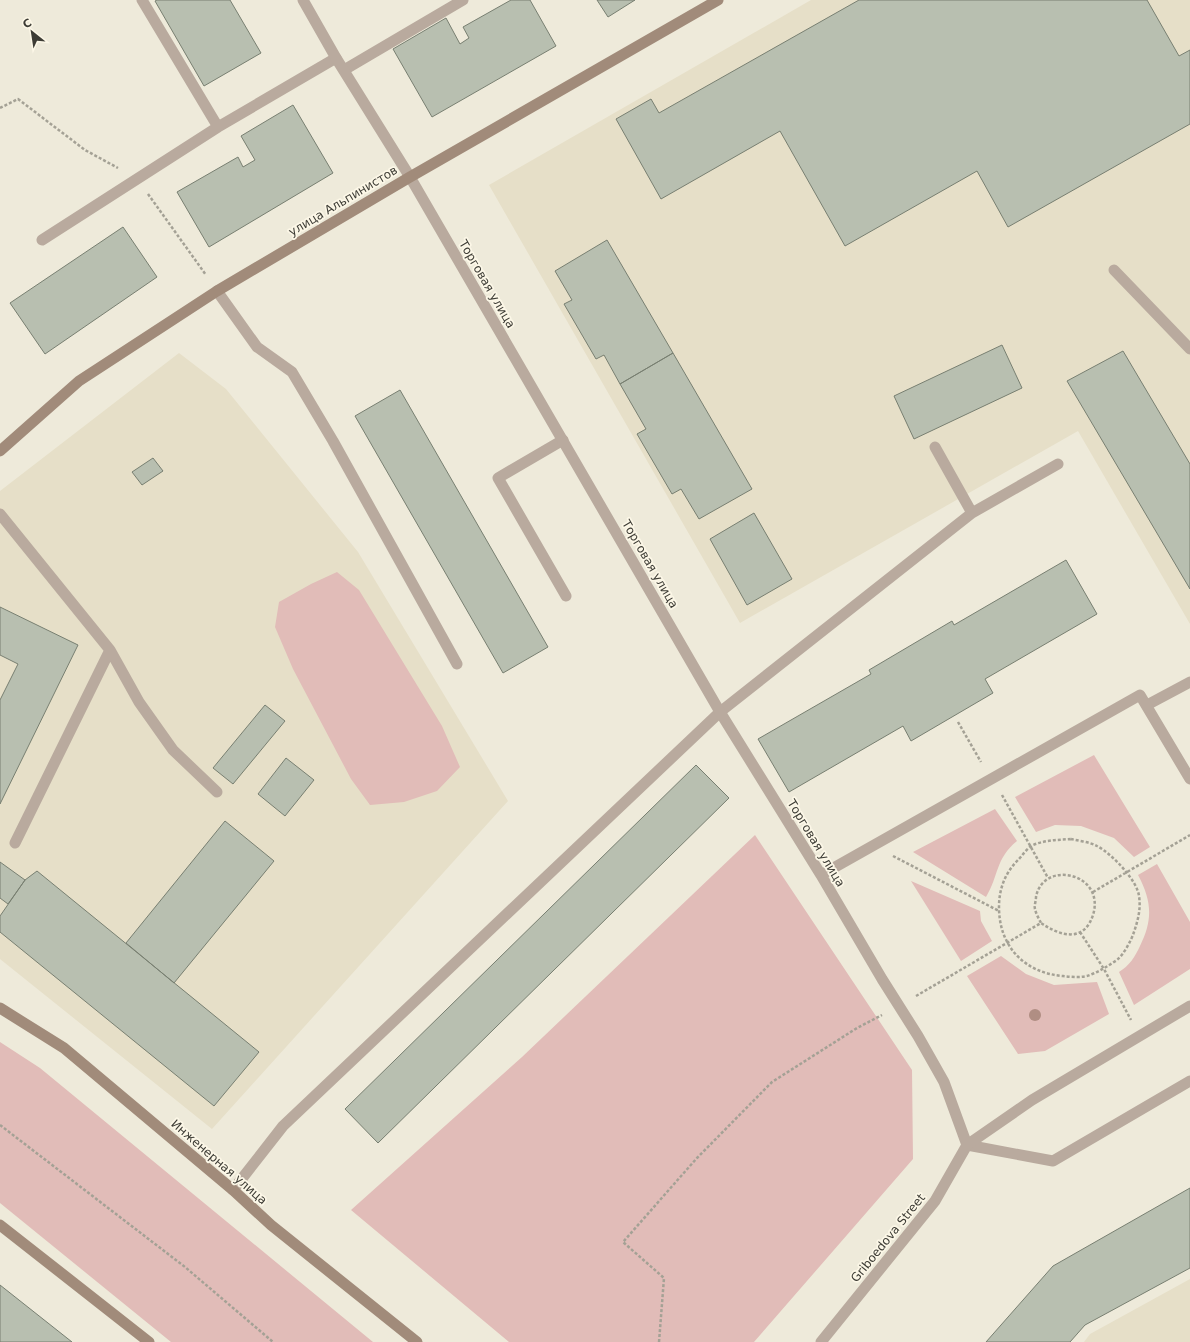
<svg xmlns="http://www.w3.org/2000/svg" width="1190" height="1342" viewBox="0 0 1190 1342" font-family="'DejaVu Sans',sans-serif">
<style>
.built{fill:#e6dfc8}
.green{fill:#e1bcb8}
.building{fill:#b8bfb0;stroke:#787f71}
.lines{fill:none;stroke-linecap:round;stroke-linejoin:round}
.path{stroke:#a4a195;stroke-width:2.5;stroke-dasharray:3 2;stroke-linecap:butt}
.service{stroke:#b9aa9e;stroke-width:11}
.minor{stroke:#b9aa9e;stroke-width:11}
.secondary{stroke:#a18b7a;stroke-width:11}
.tree{fill:#b08e83}
.labels{text-anchor:middle;dominant-baseline:central;stroke-width:3.5;stroke-linejoin:round;paint-order:stroke}
.street-label{font-size:12px;fill:#3d3c35;stroke:#fcf7e7}
</style>
<rect width="100%" height="100%" fill="#eeeada"/>
<!-- built -->
<path class="built" d="M 811,0 L 1190,0 L 1190,624 L 1078,431 L 740,623 L 489,185 Z
M 179,353 L 226,389 L 358,552 L 508,801 L 212,1129 L 0,959 L 0,491 Z
M 1190,1279 L 1190,1342 L 1084,1342 L 1090,1334 Z"/>
<!-- green -->
<path class="green" d="M 337,572 L 359,590 L 442,726 L 460,767 L 437,791 L 404,802 L 370,805 L 351,779 L 293,669 L 275,627 L 279,602 L 311,584 Z
M 1094,755 L 1150,847 L 1134,857 L 1114,838 L 1081,826 L 1055,825 L 1036,832 L 1015,797 Z
M 995,809 L 1017,841 C 995,859 999,876 986,897 L 913,852 Z
M 755,835 L 912,1070 L 913,1159 L 754,1342 L 509,1342 L 351,1210 L 522,1057 Z
M 1157,864 L 1190,922 L 1190,969 L 1134,1005 L 1119,972 C 1129,966 1135,957 1140,946 C 1153,920 1152,901 1138,875 Z
M 911,881 L 980,911 L 981,921 L 992,941 L 961,961 Z
M 1001,956 L 1026,974 L 1054,985 L 1097,982 L 1109,1014 L 1045,1051 L 1018,1054 L 967,976 Z
M 0,1042 L 40,1068 L 373,1342 L 171,1342 L 0,1203 Z"/>
<!-- building -->
<path class="building" d="M 157,0 L 230,0 L 261,53 L 204,86 L 155,1 Z
M 511,0 L 530,0 L 556,46 L 432,117 L 393,49 L 446,18 L 460,44 L 469,38 L 463,27 Z
M 597,0 L 635,0 L 608,17 Z
M 859,0 L 1147,0 L 1179,56 L 1190,50 L 1190,124 L 1008,227 L 977,171 L 845,246 L 780,131 L 661,199 L 616,119 L 651,99 L 659,113 Z
M 293,105 L 333,173 L 209,247 L 177,192 L 238,157 L 243,167 L 255,160 L 241,136 Z
M 123,227 L 157,277 L 45,354 L 10,303 Z
M 607,240 L 673,353 L 620,384 L 604,355 L 596,359 L 564,304 L 572,300 L 555,271 Z
M 1002,345 L 1022,388 L 914,439 L 894,396 Z
M 1123,351 L 1190,464 L 1190,589 L 1067,381 Z
M 673,353 L 752,489 L 699,519 L 681,489 L 672,494 L 637,434 L 646,429 L 620,384 Z
M 400,390 L 548,647 L 503,673 L 355,416 Z
M 153,458 L 163,471 L 142,485 L 132,472 Z
M 754,513 L 792,579 L 747,605 L 710,539 Z
M 1066,560 L 1097,614 L 985,679 L 993,693 L 911,741 L 903,726 L 789,792 L 758,739 L 871,674 L 869,670 L 952,621 L 954,625 Z
M 0,607 L 78,645 L 0,804 L 0,700 L 18,664 L 0,655 Z
M 265,705 L 285,721 L 233,784 L 213,768 Z
M 286,758 L 314,780 L 285,816 L 258,794 Z
M 696,765 L 729,798 L 378,1143 L 345,1109 Z
M 225,821 L 274,861 L 174,983 L 126,943 Z
M 0,862 L 25,880 L 8,904 L 0,898 Z
M 37,871 L 259,1052 L 214,1106 L 0,932 L 0,916 L 25,880 Z
M 1190,1188 L 1190,1268 L 1085,1325 L 1070,1342 L 986,1342 L 1053,1266 Z
M 0,1285 L 72,1342 L 0,1342 Z"/>
<g class="lines">
<!-- path -->
<path class="path" d="M 0,108 L 18,99 L 85,150 L 118,168
M 148,194 L 206,275
M 958,722 L 981,762
M 1002,795 L 1048,878
M 1071,839 C 1079,841 1090,842 1097,846 C 1112,854 1137,880 1139,896 C 1141,909 1138,920 1134,932 C 1131,941 1124,954 1117,960 C 1108,966 1100,971 1090,975 C 1083,978 1072,977 1063,976 C 1024,973 999,946 999,907 C 999,889 1005,873 1018,860 C 1022,856 1027,848 1033,845 C 1045,840 1058,840 1071,839 Z
M 893,856 L 999,911
M 1093,892 L 1190,835
M 1080,932 L 1104,969 L 1131,1020
M 916,996 L 1041,923 C 1039,919 1036,914 1035,909 C 1034,906 1036,901 1036,897 C 1043,859 1106,873 1093,915 C 1084,943 1060,936 1041,923
M 0,1125 L 185,1267 L 273,1342
M 659,1342 L 664,1278 L 623,1242 L 697,1158 L 772,1082 L 857,1028 L 882,1015"/>
<!-- service -->
<path class="service" d="M 142,0 L 218,127
M 344,70 L 463,0
M 42,240 L 218,127 L 336,58
M 1114,270 L 1190,349
M 217,291 L 257,347 L 292,372 L 333,441 L 457,664
M 563,440 L 498,478 L 566,596
M 935,447 L 972,513
M 0,514 L 110,650 L 15,843
M 110,650 L 139,702 L 173,750 L 217,792
M 1147,705 L 1190,682
M 967,1145 L 1053,1161 L 1190,1081
M 233,1190 L 283,1126 L 720,712 L 972,513 L 1058,464"/>
<!-- minor -->
<path class="minor" d="M 303,0 L 336,58 L 410,177 L 720,712 L 821,875 L 882,979 L 918,1036 L 944,1082 L 967,1145
M 821,875 L 1140,695 L 1190,779
M 821,1342 L 935,1201 L 967,1145 L 1032,1100 L 1190,1006"/>
<!-- secondary -->
<path class="secondary" d="M 0,451 L 79,381 L 217,291 L 410,177 L 718,0
M 0,1008 L 64,1048 L 233,1190 L 271,1225 L 417,1342
M 0,1225 L 149,1342"/>
</g>
<!-- trees -->
<circle class="tree" cx="1035" cy="1015" r="6"/>
<g class="labels">
<!-- street labels -->
<g class="street-label">
<text transform="translate(343 201) rotate(-31)">улица Альпинистов</text>
<text transform="translate(487 284) rotate(60)">Торговая улица</text>
<text transform="translate(650 564) rotate(60)">Торговая улица</text>
<text transform="translate(816 843) rotate(59)">Торговая улица</text>
<text transform="translate(219 1162) rotate(41)">Инженерная улица</text>
<text transform="translate(888 1238) rotate(-51)">Griboedova Street</text>
</g>
</g>
<!-- north arrow -->
<g transform="translate(32 32) rotate(330)" stroke="#fcf7e7" stroke-width="3" paint-order="stroke">
<path d="M0-3L7 15L0 10L-7 15Z" fill="#3d3c35"/>
<text y="-6" font-size="11" font-weight="bold" text-anchor="middle" fill="#3d3c35">С</text>
</g>
</svg>
